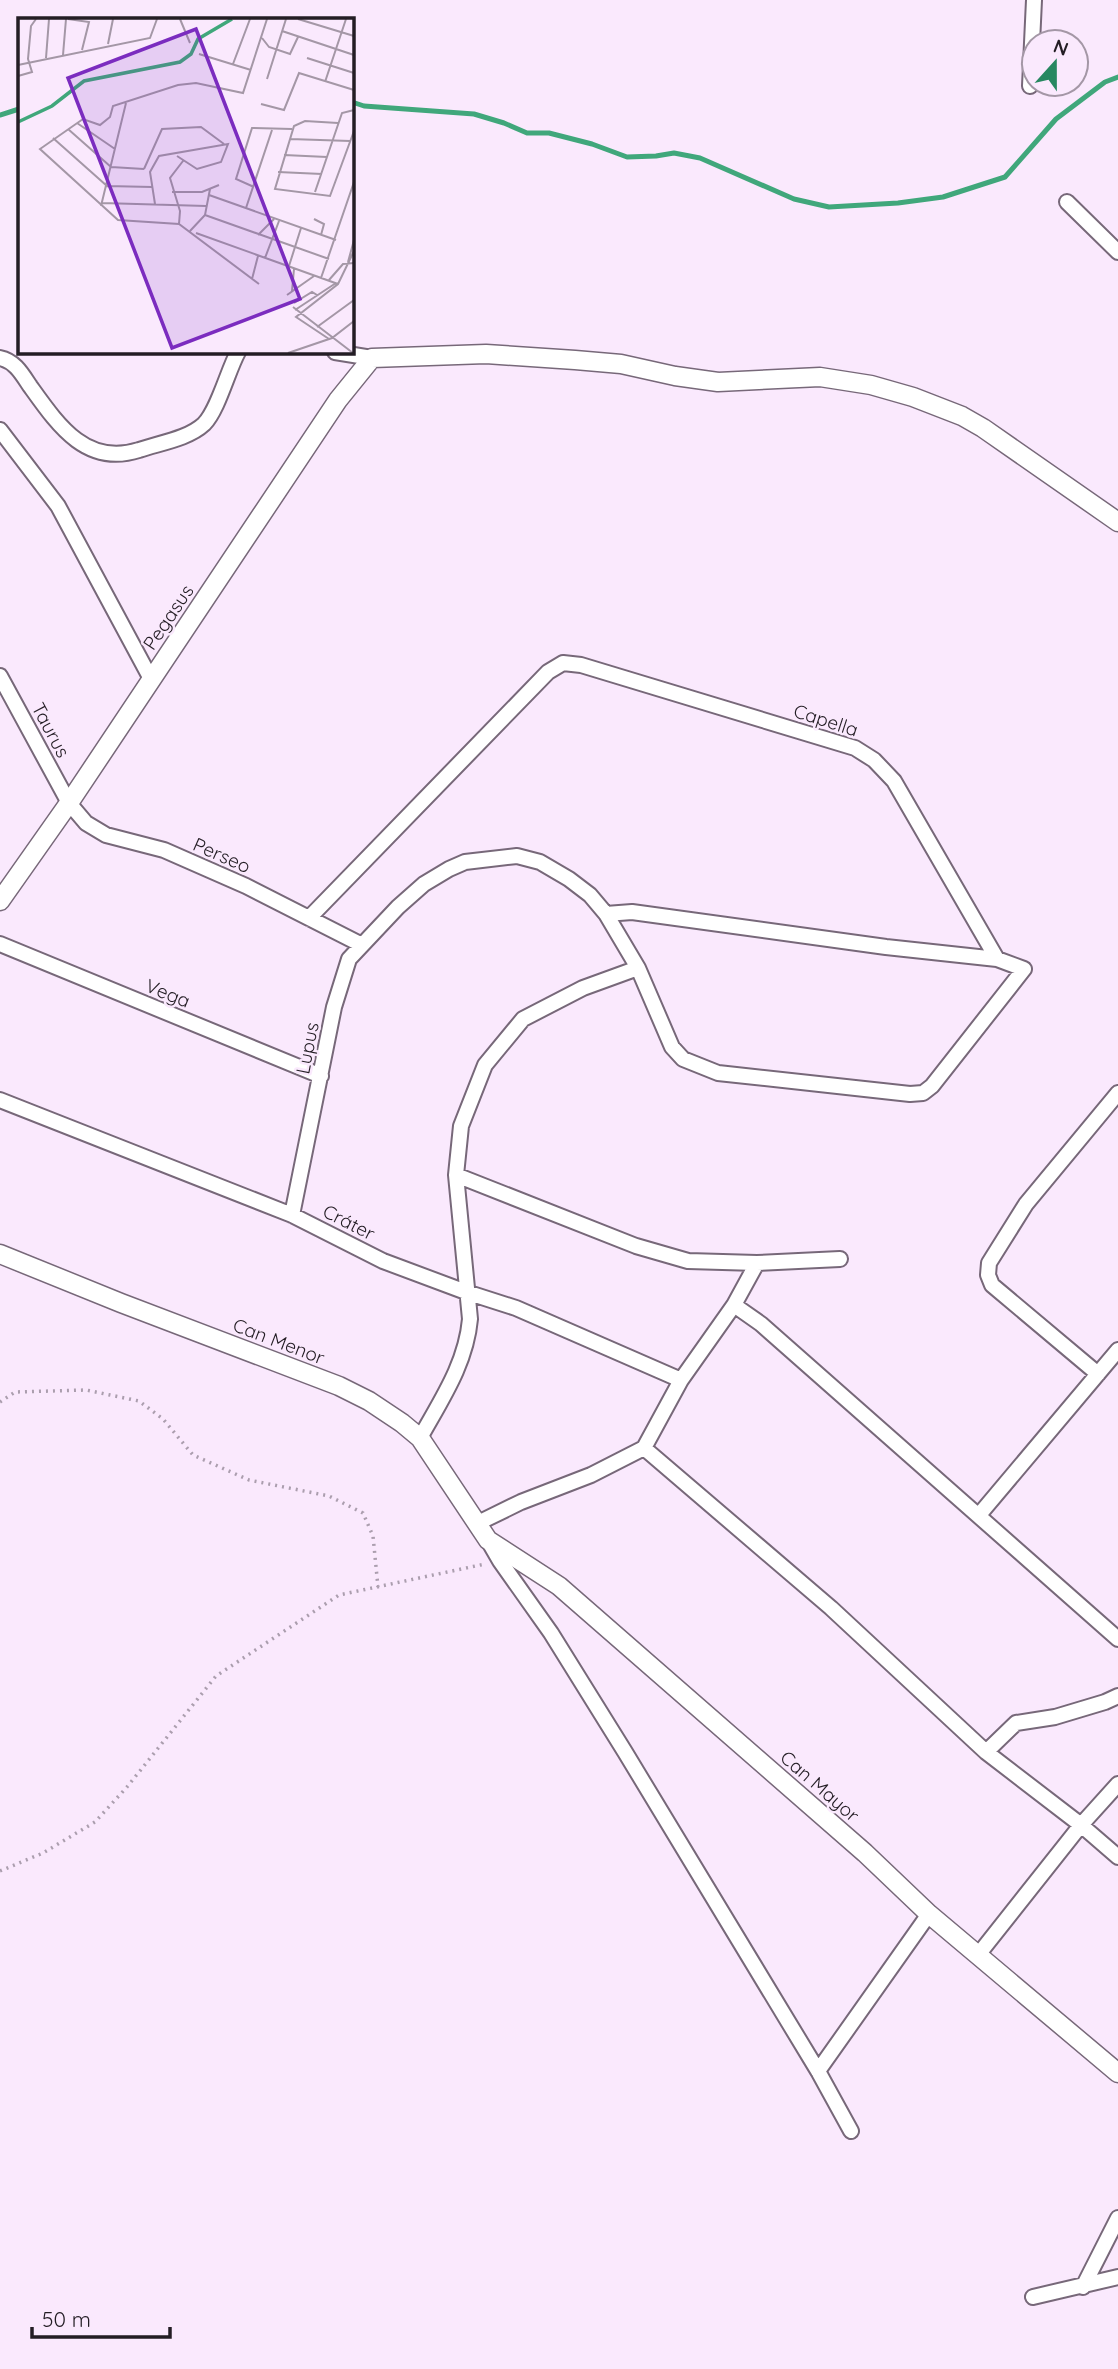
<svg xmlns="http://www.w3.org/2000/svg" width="1118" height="2369" viewBox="0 0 1118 2369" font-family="Quicksand,sans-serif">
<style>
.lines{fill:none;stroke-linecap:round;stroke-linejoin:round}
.stream{stroke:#40a77b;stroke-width:5}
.minor-casing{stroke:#776879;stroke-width:18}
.tertiary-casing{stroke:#776879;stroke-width:21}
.path{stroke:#ab9eae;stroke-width:3.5;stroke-dasharray:2 5;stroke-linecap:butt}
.minor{stroke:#fff;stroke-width:14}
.tertiary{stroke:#fff;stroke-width:18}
.labels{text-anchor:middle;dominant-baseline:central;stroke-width:5;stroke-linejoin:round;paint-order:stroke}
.street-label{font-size:19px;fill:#231d24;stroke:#fae9fd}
.inset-river{fill:none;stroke:#40a77b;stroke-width:3.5}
.inset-road{fill:none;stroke:#a497a6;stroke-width:2}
.view{fill:#7b2cbf;fill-opacity:0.15;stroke:#7b2cbf;stroke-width:3.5}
.inset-edge{fill:none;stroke:#231d24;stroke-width:3.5}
</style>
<rect width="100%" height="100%" fill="#fae9fd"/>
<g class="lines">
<!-- stream -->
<path class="stream" d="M 352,102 L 364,106 L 474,114 L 504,123 L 527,133 L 549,133 L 592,144 L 627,157 L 656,156 L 674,153 L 700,158 L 794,199 L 829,207 L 898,203 L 943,197 L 1005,177 L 1056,119 L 1105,82 L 1118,77
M 0,115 L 19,109"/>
<!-- minor casing -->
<g class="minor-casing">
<path id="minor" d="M 1030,86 L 1034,0
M 1067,202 L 1118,252
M 335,352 L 372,358
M 0,358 C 15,361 22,374 30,386 C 58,425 86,467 139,450 C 159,443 188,439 204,424 C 218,410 228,370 238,352
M 0,430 L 58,506 L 151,679
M 0,676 L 69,803 L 86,823 L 106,835 L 164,850 L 246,886 L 362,945
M 309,918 L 548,672 L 563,663 L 581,665 L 855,748 L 874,760 L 894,781 L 997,959
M 0,944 L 321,1076
M 0,1100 L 292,1215 L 383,1261 L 466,1292 L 516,1308 L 681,1380
M 456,1175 L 636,1246 L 688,1261 L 757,1263 L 840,1259
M 292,1215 L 334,1007 L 349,959 L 398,907 L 424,884 L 449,869 L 465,862 L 517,856 L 540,862 L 569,879 L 590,895 L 606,914 L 632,912 L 886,947 L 997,959 L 1024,969 L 932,1086 L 923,1093 L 910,1094 L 718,1073 L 683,1059 L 672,1047 L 638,968 L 606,914
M 734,1305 L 761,1324 L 1118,1639
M 1098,1374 L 992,1285 L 988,1275 L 989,1263 L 1026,1204 L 1118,1093
M 420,1438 C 441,1400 466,1364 470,1319 L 456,1175 L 461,1126 L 485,1065 L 523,1019 L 583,988 L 638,968
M 644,1448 L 831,1608 L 986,1752 L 1081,1825 L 1118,1857
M 979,1515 L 1118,1350
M 478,1523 L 521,1502 L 591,1475 L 644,1448 L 681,1380 L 734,1305 L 757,1263
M 489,1542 L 500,1561 L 551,1633 L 625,1752 L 818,2071 L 851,2131
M 986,1752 L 1016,1723 L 1055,1717 L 1105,1702 L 1118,1696
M 978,1955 L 1081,1825 L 1118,1784
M 818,2071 L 929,1914
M 1083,2287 L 1118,2218
M 1033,2297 L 1118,2277"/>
</g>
<!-- tertiary casing -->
<g class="tertiary-casing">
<path id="tertiary" d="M 0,901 L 69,803 L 338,400 L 372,358 L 486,354 L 575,360 L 621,364 L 675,376 L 718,382 L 820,377 L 871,385 L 913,397 L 962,416 L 983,428 L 1118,522
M 0,1254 L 121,1303 L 339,1386 L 369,1401 L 402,1423 L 420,1438 L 488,1540 L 559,1586 L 865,1853 L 929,1914 L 1118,2073"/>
</g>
<!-- path -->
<path class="path" d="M 0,1402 L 15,1392 L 86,1390 L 139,1401 L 163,1419 L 193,1455 L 249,1480 L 329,1496 L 363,1513 L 373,1536 L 378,1587
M 0,1871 L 43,1853 L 95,1822 L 127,1787 L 216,1676 L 339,1595 L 485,1564"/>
<!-- minor -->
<use href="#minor" class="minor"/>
<!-- tertiary -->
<use href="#tertiary" class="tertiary"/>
</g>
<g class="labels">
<!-- street labels -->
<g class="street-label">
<text transform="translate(168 617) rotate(-56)">Pegasus</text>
<text transform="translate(826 720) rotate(18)">Capella</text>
<text transform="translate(51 730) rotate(62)">Taurus</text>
<text transform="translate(222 855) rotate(24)">Perseo</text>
<text transform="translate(168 993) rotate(22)">Vega</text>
<text transform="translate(307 1048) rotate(-79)">Lupus</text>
<text transform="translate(349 1222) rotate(27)">Cráter</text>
<text transform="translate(279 1341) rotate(21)">Can Menor</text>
<text transform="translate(820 1786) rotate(41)">Can Mayor</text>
</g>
</g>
<!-- overview -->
<g transform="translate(18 18)">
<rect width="336" height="336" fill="#fae9fd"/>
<path class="inset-river" d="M 0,104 L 34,88 L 66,63 L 162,44 L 173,36 L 180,21 L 214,1"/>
<path class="inset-road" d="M 50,1 L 71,4 L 64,32M 162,1 L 172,25M 280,1 L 336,18M 264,13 L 336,37M 244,20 L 251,29 L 272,36 L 280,19M 90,26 L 95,1M 181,36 L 233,52M 45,37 L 48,1M 28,40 L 31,1M 289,40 L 336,55M 215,46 L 232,1M 0,47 L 132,20 L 139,1M 0,58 L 14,54 L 10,41 L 13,8 L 18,1M 249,61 L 268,1M 307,64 L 328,1M 243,86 L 266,92 L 281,55 L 336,72M 59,105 L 97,131M 320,105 L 287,103 L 276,108 L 257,171 L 312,178 L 336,113M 50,111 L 93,149M 35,120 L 89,168 L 134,169M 272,121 L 332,123M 266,137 L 309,139M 93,149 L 126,151M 126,151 L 144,111 L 183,109 L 206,126M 260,154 L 304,156M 236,169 L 218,161 L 234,110 L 274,111M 154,174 L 184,174 L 201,167M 297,174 L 324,95 L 336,92M 191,177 L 318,222M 84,185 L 188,188M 137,186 L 132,154 L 141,138 L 210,126 L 203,144 L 179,151 L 159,138M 83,188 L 108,85M 228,190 L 254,112M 187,197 L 311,241M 296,201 L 306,206 L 303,217M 161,206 L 162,193 L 152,160 L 165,143M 172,213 L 187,197 L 192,171M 178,215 L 320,266M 240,217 L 256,201M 247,240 L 261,203M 330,244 L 336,222M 271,248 L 283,210M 303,260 L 336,164M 234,261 L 240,238M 311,262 L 325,246 L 336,245M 241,266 L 161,206 L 100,202 L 22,131 L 65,101 L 82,107 L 92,99 L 95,88 L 160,67 L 178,65 L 225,75 L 249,1M 274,273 L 276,251M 269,277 L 296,258M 276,285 L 294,274 L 299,277M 275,289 L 335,335M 277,292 L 318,265M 299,309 L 336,282M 311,321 L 278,299 L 320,266 L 336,233M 270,335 L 314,320 L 336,303"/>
<path class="view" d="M 178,11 L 282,281 L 154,330 L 50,60 Z"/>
<rect width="336" height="336" class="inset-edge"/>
</g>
<!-- north arrow -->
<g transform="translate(1055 63) rotate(21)"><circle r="33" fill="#fae9fd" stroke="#a497a6" stroke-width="2"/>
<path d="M0-5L12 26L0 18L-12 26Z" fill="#278861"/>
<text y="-10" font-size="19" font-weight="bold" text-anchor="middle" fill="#231d24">N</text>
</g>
<!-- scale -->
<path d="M32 2327v10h138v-10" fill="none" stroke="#231d24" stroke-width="3.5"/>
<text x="42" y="2327" font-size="21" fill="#231d24" stroke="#fae9fd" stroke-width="5" paint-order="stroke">50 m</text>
</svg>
